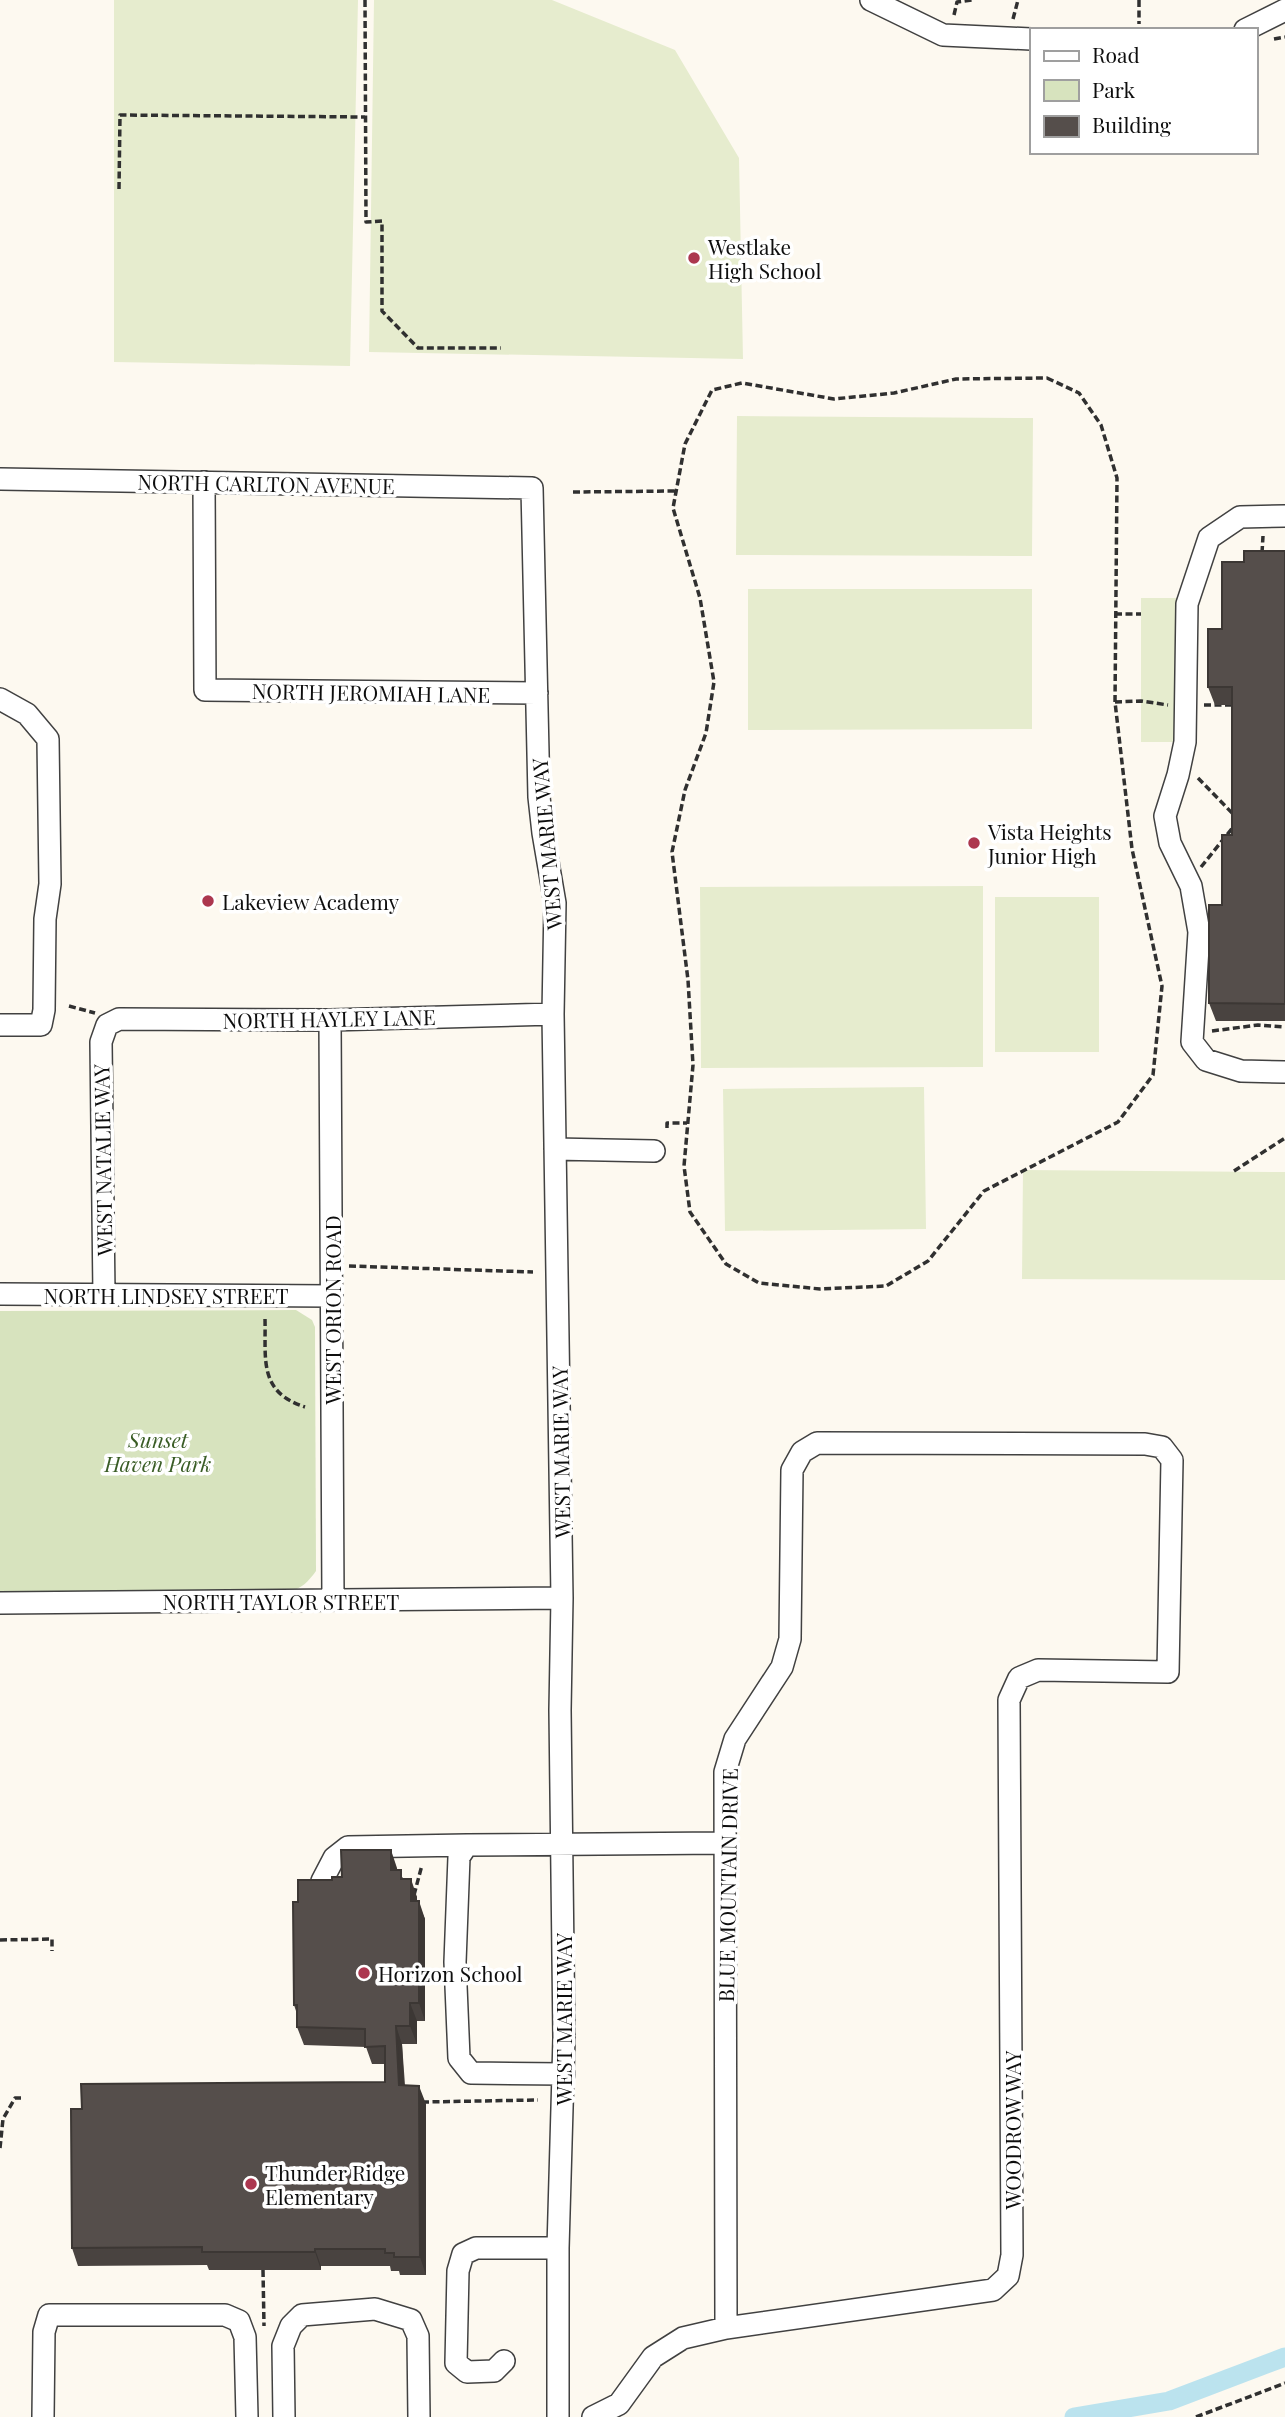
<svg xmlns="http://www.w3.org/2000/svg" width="1285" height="2417" viewBox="0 0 1285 2417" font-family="'Playfair Display',serif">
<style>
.green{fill:#d7e3be}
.pitch{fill:#e6ecce}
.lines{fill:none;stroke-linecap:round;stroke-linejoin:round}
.canal{stroke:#bbe3ee;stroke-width:19}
.minor-casing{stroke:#414141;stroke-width:24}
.path{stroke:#303030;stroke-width:3.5;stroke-dasharray:7 3.5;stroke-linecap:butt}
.minor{stroke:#fff;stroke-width:21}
.wall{fill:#494340}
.shaded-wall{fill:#3c3734}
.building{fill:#554e4b;stroke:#3c3734;stroke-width:2}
.poi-dot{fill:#ac374f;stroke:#fff;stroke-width:2.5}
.labels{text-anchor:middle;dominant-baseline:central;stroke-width:7;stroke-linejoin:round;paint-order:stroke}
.poi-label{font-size:21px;fill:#0e0e0e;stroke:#fff;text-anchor:start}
.street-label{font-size:21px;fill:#0e0e0e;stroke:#fff}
.park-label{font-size:21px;font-style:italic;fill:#3a5d26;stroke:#fff}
</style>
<rect width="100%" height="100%" fill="#fdf9f0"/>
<!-- green -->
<path class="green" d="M 296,1310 L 312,1320 L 315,1327 L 316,1571 C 308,1582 302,1588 289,1592 L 0,1593 L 0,1311 Z"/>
<!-- pitch -->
<path class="pitch" d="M 114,0 L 358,0 L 350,366 L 114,362 Z
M 374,0 L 552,0 L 675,50 L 739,158 L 743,359 L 369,352 Z
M 737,416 L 1033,418 L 1032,556 L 736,555 Z
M 748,589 L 1032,589 L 1032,729 L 748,730 Z
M 1141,598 L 1185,598 L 1185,742 L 1141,742 Z
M 983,886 L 983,1067 L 701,1068 L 700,887 Z
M 995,897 L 1099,897 L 1099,1052 L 995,1052 Z
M 924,1087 L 926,1229 L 725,1231 L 723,1089 Z
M 1023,1170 L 1285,1172 L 1285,1280 L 1022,1279 Z"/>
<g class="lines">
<!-- canal -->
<path class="canal" d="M 1074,2417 L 1169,2401 L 1285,2357"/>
<!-- minor casing -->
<g class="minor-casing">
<path id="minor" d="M 871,0 L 943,35 L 1031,39
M 1245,30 L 1285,10
M 0,479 L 532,488 L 539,797 L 543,833 L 555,903 L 553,1014 L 562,1598 L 560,1710 L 564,2038 L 558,2248 L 558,2417
M 204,482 L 205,690 L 537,693
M 1285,516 L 1240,517 L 1209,538 L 1187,604 L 1185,742 L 1178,775 L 1165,816 L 1170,843 L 1191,886 L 1199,932 L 1192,1042 L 1206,1060 L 1241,1071 L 1285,1072
M 0,699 L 27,714 L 48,739 L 50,884 L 45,919 L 44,1010 L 41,1025 L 0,1025
M 330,1020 L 333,1600
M 555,1149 L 654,1151
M 0,1294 L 332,1296
M 104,1295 L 101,1042 L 107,1025 L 119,1019 L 330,1020 L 553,1014
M 0,1603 L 562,1598
M 322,1881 L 334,1858 L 348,1847 L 467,1845
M 564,2074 L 471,2073 L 459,2058 L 455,1962 L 459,1857 L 467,1845 L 724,1843
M 504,2361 L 494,2371 L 467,2372 L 456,2363 L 458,2271 L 463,2254 L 476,2248 L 558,2248
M 43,2417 L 44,2332 L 49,2315 L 225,2315 L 239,2321 L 245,2337 L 247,2417
M 284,2417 L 283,2346 L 291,2326 L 302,2315 L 375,2309 L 411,2320 L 418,2336 L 419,2417
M 593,2417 L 619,2404 L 653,2357 L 683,2338 L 726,2328 L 993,2290 L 1008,2276 L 1012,2255 L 1009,1700 L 1019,1678 L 1038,1670 L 1168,1672 L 1172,1460 L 1162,1447 L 1145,1444 L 817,1443 L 802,1452 L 792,1470 L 790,1639 L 782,1667 L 735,1739 L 725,1772 L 726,2328"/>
</g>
<!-- path -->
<path class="path" d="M 365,0 L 366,222 L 382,221 L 382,311 L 418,348 L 501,348
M 1139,0 L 1139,24
M 954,15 L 957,2 L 972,0
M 1013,19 L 1018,0
M 1274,39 L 1285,37
M 119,189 L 120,115 L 365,117
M 1047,378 L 1079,393 L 1101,425 L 1117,478 L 1115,702 L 1132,849 L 1162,986 L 1153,1075 L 1118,1122 L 984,1191 L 928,1261 L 886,1286 L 820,1289 L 759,1283 L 726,1264 L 690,1212 L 684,1166 L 693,1065 L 688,980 L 672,852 L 685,790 L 706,733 L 714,682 L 700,598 L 673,508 L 685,444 L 712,390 L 742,383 L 834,399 L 894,393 L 956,379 Z
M 573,492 L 676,491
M 1262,553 L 1263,536
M 1115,614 L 1141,614
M 1115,702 L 1141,701 L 1168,705
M 1204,705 L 1234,705
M 1198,778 L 1234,815
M 1201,867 L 1234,826
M 69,1006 L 95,1013
M 1212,1031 L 1258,1025 L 1285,1027
M 667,1128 L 667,1123 L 687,1123
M 1234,1171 L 1285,1138
M 349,1266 L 533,1272
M 265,1319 C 266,1359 258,1392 305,1407
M 414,1895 L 422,1865
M 0,1940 L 52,1939 L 52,1951
M 422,2102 L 538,2100
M 0,2148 L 3,2119 L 15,2098 L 21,2098
M 263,2270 L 264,2326
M 1196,2417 L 1285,2383"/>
<!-- minor -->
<use href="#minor" class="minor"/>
</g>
<!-- wall -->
<path class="wall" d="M 1285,551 L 1285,1021 L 1216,1021 L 1209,1003 L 1232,835 L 1232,705 L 1215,705 L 1208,687 L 1222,629 L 1244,562 Z
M 397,1868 L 397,1870 L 417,1897 L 417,1901 L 425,1919 L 425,2021 L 417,2021 L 417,2044 L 402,2044 L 405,2085 L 426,2104 L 426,2275 L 400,2275 L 399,2271 L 391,2271 L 390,2266 L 321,2266 L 321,2270 L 209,2270 L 207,2265 L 78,2266 L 72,2248 L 82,2109 L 385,2082 L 385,2064 L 372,2064 L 366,2047 L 304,2045 L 297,2027 L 297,2014 L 294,2005 L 298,1902 L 332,1880 Z"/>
<!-- shaded-wall -->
<path class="shaded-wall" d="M 391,1850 L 397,1868 L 398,1888 L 391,1870 Z
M 411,1879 L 417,1897 L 417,1919 L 411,1901 Z
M 419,1901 L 425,1919 L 425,2021 L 419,2003 Z
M 410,2003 L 417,2021 L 417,2044 L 410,2026 Z
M 396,2026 L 402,2044 L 405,2103 L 399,2085 Z
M 419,2086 L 426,2104 L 426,2275 L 420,2257 Z
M 315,2249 L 321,2266 L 321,2270 L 315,2252 Z"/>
<!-- building -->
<path class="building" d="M 1244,551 L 1285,551 L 1285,1004 L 1209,1003 L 1209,905 L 1222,905 L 1222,835 L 1232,835 L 1232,687 L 1208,687 L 1208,629 L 1222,629 L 1222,562 L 1244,562 Z
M 341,1850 L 391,1850 L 391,1870 L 401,1870 L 401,1879 L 411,1879 L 411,1901 L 419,1901 L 419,2003 L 410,2003 L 410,2026 L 396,2026 L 399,2085 L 419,2086 L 420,2257 L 394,2257 L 394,2253 L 385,2253 L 385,2249 L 315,2249 L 315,2252 L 202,2252 L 202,2247 L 72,2248 L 71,2109 L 82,2109 L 81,2084 L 385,2082 L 385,2046 L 365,2047 L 365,2029 L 297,2027 L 297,2005 L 294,2005 L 293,1902 L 298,1902 L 298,1880 L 332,1880 L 332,1877 L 342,1877 Z"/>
<!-- markers -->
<g class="poi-dot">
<circle cx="694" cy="258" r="7"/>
<circle cx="974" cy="843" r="7"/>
<circle cx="208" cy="901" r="7"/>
<circle cx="364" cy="1973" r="7"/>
<circle cx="251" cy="2184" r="7"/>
</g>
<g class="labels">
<!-- poi labels -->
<g class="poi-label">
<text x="708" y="246">Westlake<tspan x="708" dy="24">High School</tspan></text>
<text x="988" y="831">Vista Heights<tspan x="988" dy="24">Junior High</tspan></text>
<text x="222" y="901">Lakeview Academy</text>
<text x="378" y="1973">Horizon School</text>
<text x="265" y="2172">Thunder Ridge<tspan x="265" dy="24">Elementary</tspan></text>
</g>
<!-- street labels -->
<g class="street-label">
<text transform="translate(266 483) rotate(1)">NORTH CARLTON AVENUE</text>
<text transform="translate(371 692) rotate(1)">NORTH JEROMIAH LANE</text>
<text transform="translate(546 844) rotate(-95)">WEST MARIE WAY</text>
<text transform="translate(329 1018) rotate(-1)">NORTH HAYLEY LANE</text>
<text transform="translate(102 1160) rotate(-91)">WEST NATALIE WAY</text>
<text x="166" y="1295">NORTH LINDSEY STREET</text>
<text transform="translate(332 1310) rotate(-90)">WEST ORION ROAD</text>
<text transform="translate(560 1452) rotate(-91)">WEST MARIE WAY</text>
<text x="281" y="1601">NORTH TAYLOR STREET</text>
<text transform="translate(727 1885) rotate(-89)">BLUE MOUNTAIN DRIVE</text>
<text transform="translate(563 2019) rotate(-90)">WEST MARIE WAY</text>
<text transform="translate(1012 2130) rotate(-90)">WOODROW WAY</text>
</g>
<!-- park labels -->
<g class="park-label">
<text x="158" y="1439">Sunset<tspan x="158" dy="24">Haven Park</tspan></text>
</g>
</g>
<!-- legend -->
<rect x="1030" y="28" width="228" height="126" fill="#ffffff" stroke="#9f9f9f" stroke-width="2"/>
<rect x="1044" y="51" width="35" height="10" fill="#ffffff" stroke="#9f9f9f" stroke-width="2"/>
<text x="1092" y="63" font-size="21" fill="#0e0e0e">Road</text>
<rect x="1044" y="80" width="35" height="21" fill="#d7e3be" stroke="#9f9f9f" stroke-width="2"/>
<text x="1092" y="98" font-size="21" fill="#0e0e0e">Park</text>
<rect x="1044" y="116" width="35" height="21" fill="#554e4b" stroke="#9f9f9f" stroke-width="2"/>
<text x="1092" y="133" font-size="21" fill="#0e0e0e">Building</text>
</svg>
